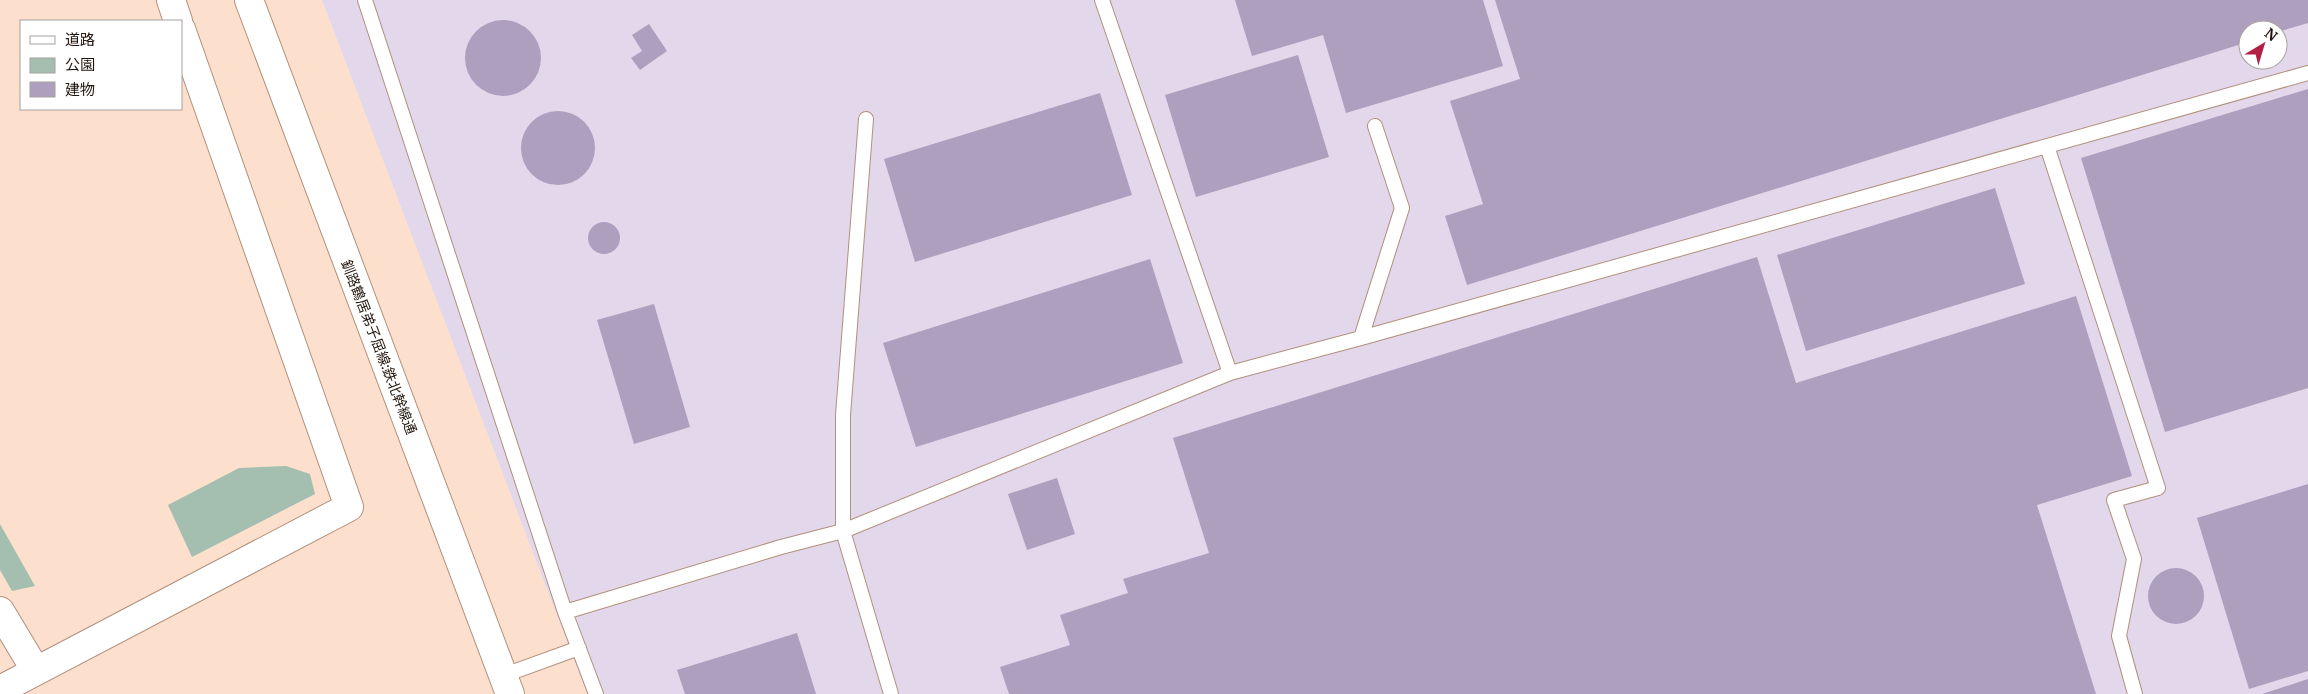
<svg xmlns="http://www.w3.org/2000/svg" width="2308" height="694" viewBox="0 0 2308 694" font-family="Merriweather,'Noto Sans JP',serif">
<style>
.industrial{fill:#e2d7eb;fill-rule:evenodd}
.green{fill:#a4bfaf}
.building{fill:#af9fbf}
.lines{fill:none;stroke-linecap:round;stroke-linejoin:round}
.service-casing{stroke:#b1907c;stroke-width:16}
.minor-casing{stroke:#b1907c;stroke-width:30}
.primary-casing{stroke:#b1907c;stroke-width:30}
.service{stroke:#fff;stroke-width:14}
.minor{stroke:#fff;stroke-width:28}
.primary{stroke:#fff;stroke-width:28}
.labels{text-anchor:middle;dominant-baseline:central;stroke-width:4;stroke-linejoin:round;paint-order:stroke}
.street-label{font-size:14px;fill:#21140d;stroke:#fff}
</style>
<rect width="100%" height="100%" fill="#fddfce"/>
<!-- industrial -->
<path class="industrial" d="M 322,0 L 2308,0 L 2308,694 L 587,694 ZM 2248,30 L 2278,30 L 2278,60 L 2248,60 Z"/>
<!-- green -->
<path class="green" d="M 286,466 L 310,474 L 315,494 L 192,557 L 168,505 L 239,468 Z
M 0,524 L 35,586 L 12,591 L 0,570 Z"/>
<!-- building -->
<path class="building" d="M 1235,0 L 1483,0 L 1503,66 L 1346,113 L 1323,35 L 1252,56 Z
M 1495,0 L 2308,0 L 2308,23 L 2278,32 L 2278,30 L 2248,30 L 2248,42 L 1467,285 L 1445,216 L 1483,204 L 1450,101 L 1520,79 Z
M465 58a38 38 0 1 1 76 0a38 38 0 1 1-76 0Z
M 649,24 L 667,51 L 640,70 L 631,58 L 642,51 L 632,35 Z
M 1298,55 L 1329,157 L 1196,197 L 1165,95 Z
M 2308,89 L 2308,388 L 2165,432 L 2081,158 Z
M 1100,93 L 1132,195 L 915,262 L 884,159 Z
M521 148a37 37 0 1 1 74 0a37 37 0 1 1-74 0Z
M 1995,188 L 2025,284 L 1806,351 L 1777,255 Z
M588 238a16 16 0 1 1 32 0a16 16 0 1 1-32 0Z
M 1757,257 L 1796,383 L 2076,296 L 2132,476 L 2037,505 L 2096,694 L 1009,694 L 1000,667 L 1070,645 L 1060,615 L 1128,593 L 1123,579 L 1209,553 L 1173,438 Z
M 1150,259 L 1183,363 L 916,447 L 883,343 Z
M 654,304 L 690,427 L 634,444 L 597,320 Z
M 1057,478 L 1075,534 L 1027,550 L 1008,494 Z
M 2308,484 L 2308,671 L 2249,689 L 2197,518 Z
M2148 596a28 28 0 1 1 56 0a28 28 0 1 1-56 0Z
M 797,633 L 816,694 L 685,694 L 677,670 Z
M 2308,679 L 2308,694 L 2262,694 Z"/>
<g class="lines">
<!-- service casing -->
<g class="service-casing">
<path id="service" d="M 365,0 L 565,612 L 596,694
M 1102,0 L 1230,373
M 866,119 L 843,415 L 843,531 L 891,694
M 2047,146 L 2158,488 L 2114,500 L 2134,559 L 2119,636 L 2135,694
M 1361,338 L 2308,73
M 565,612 L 781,547 L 843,531 L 1230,373 L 1361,338 L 1402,208 L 1375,126
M 502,676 L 579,648"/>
</g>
<!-- minor casing -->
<g class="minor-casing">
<path id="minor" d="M 171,0 L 178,21
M 0,611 L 36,671
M 0,690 L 349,507 L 181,29"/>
</g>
<!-- primary casing -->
<g class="primary-casing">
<path id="primary" d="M 249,0 L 510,694"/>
</g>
<!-- service -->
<use href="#service" class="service"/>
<!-- minor -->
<use href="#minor" class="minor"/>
<!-- primary -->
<use href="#primary" class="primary"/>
</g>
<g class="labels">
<!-- street labels -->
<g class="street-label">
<text transform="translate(379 347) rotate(69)">釧路鶴居弟子屈線:鉄北幹線通</text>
</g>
</g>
<!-- legend -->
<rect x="20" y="20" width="162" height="90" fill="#ffffff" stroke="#a6a19e"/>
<rect x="30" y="36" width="25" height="8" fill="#ffffff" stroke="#a6a19e"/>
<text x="65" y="45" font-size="15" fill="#21140d">道路</text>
<rect x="30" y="58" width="25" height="15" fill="#a4bfaf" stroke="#a6a19e"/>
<text x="65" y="70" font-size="15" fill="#21140d">公園</text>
<rect x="30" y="82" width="25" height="15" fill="#af9fbf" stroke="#a6a19e"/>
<text x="65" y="95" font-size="15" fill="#21140d">建物</text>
<!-- north arrow -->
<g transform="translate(2263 45) rotate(38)"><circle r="24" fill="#ffffff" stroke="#a6a19e"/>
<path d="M0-4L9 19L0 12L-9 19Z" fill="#b22046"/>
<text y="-8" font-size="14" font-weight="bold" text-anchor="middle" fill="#21140d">N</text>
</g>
</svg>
